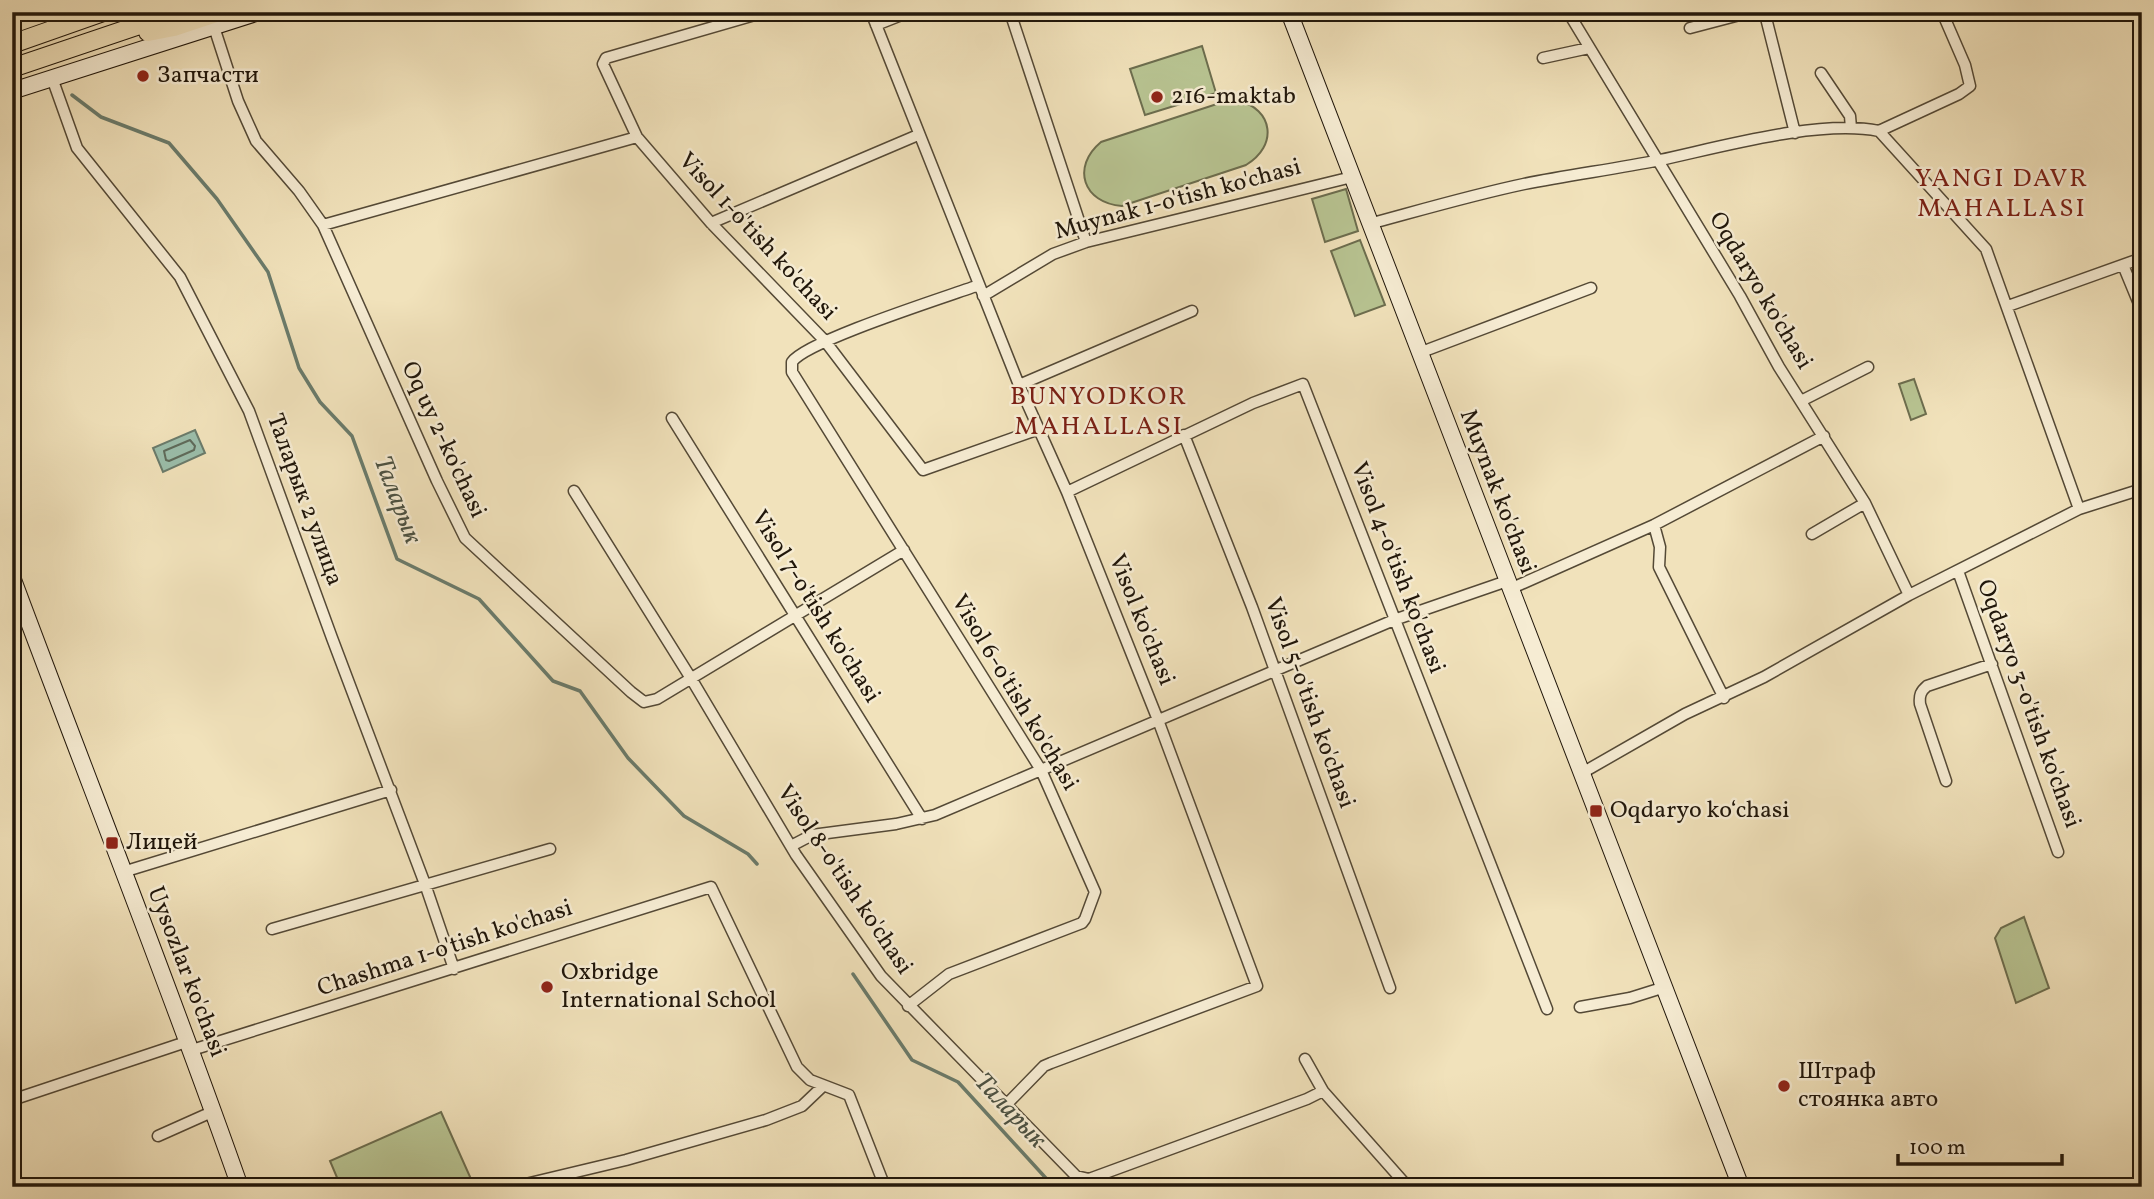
<svg xmlns="http://www.w3.org/2000/svg" width="2154" height="1199" viewBox="0 0 2154 1199" font-family="Vollkorn,serif">
<style>
.grass{fill:#b8c492;stroke:#6c6d4e;stroke-width:2}
.water{fill:#9bbeab;stroke:#6a7b6b;stroke-width:2}
.lines{fill:none;stroke-linecap:round;stroke-linejoin:round}
.shore{stroke:#5e6a5a;stroke-width:2}
.stream{stroke:#6a7b6b;stroke-width:3.5}
.street-casing{stroke:#544936;stroke-width:13}
.secondary-casing{stroke:#20160a;stroke-width:18}
.primary-casing{stroke:#20160a;stroke-width:20}
.street{stroke:#f6ecd3;stroke-width:10}
.secondary{stroke:#f6ecd3;stroke-width:16}
.primary{stroke:#f1e2bb;stroke-width:18}
.poi-dot{fill:#8f2418;stroke:#f6ecd3;stroke-width:2.5}
.labels{text-anchor:middle;dominant-baseline:central;stroke-width:5;stroke-linejoin:round;paint-order:stroke}
.poi-label{font-size:24px;fill:#20160a;stroke:#f6ecd3;text-anchor:start}
.street-label{font-size:24px;fill:#20160a;stroke:#f6ecd3}
.neighbourhood-label{font-size:26px;letter-spacing:2px;fill:#7a1f14;stroke:#f6ecd3}
.water-label{font-size:26px;font-style:italic;fill:#4b5142;stroke:#f6ecd3}
</style>
<rect width="100%" height="100%" fill="#f1e2bb"/>
<filter id="stains"><feTurbulence type="fractalNoise" baseFrequency=".00286" numOctaves="4"/><feColorMatrix values="0 0 0 0 .2 0 0 0 0 .09 0 0 0 0 .02 0 0 0 .5 -.17"/></filter>
<radialGradient id="worn" r=".72"><stop offset=".6" stop-color="#630" stop-opacity="0"/><stop offset="1" stop-color="#630" stop-opacity=".3"/></radialGradient>
<!-- grass -->
<path class="grass" d="M 1202,46 L 1216,93 L 1145,115 L 1130,69 Z
M 1237,100 C 1274,109 1278,146 1246,165 L 1122,206 C 1083,203 1071,167 1101,142 L 1226,101 Z
M 1346,189 L 1358,231 L 1325,242 L 1312,199 Z
M 1360,240 L 1385,305 L 1355,316 L 1331,251 Z
M 1914,379 L 1926,414 L 1911,420 L 1899,384 Z
M 2024,917 L 2049,988 L 2016,1003 L 1995,938 L 2001,928 Z
M 441,1112 L 471,1179 L 452,1187 L 341,1187 L 330,1161 Z"/>
<!-- water -->
<path class="water" d="M 195,430 L 205,453 L 163,472 L 153,448 Z"/>
<g class="lines">
<!-- shore -->
<path class="shore" d="M 190,440 L 195,446 L 194,450 L 169,461 L 166,460 L 164,451 Z"/>
<!-- stream -->
<path class="stream" d="M 72,95 L 101,117 L 169,143 L 217,199 L 268,272 L 299,368 L 320,402 L 352,436 L 397,559 L 479,599 L 553,681 L 580,691 L 628,758 L 684,816 L 748,854 L 757,864
M 853,974 L 912,1060 L 958,1082 L 1054,1187"/>
<!-- street casing -->
<g class="street-casing">
<path id="street" d="M 765,12 L 606,58 L 603,64 L 637,137 L 711,223 L 825,341 L 923,470 L 1039,429
M 871,12 L 1019,385 L 1067,492 L 1158,720 L 1257,986 L 1051,1063 L 1044,1066 L 1007,1104
M 1010,12 L 1086,242
M 1568,12 L 1740,296 L 1779,367 L 1865,503 L 1909,595
M 1759,12 L 1763,13 L 1766,18 L 1795,133
M 876,25 L 909,12
M 214,27 L 238,101 L 256,141 L 299,191 L 323,225 L 437,481 L 465,538 L 631,692 L 644,702 L 657,699 L 904,550
M 1690,28 L 1751,12
M 1543,58 L 1589,48
M 1821,73 L 1850,116 L 1851,128
M 52,78 L 77,148 L 180,277 L 249,411 L 332,638 L 425,884 L 454,969
M 1879,131 L 1959,94 L 1970,86 L 1965,65 L 1942,12
M 711,223 L 918,135
M 1369,224 C 1421,210 1472,195 1524,184 C 1569,175 1615,169 1660,160 C 1721,147 1819,119 1879,131 L 1986,249 L 2079,509
M 323,225 L 637,137
M 2123,265 L 2142,311
M 983,296 L 1053,254 L 1086,242 L 1352,177
M 2008,306 L 2142,258
M 1419,353 L 1591,288
M 1019,385 L 1192,311
M 1801,401 L 1868,367
M 672,418 L 922,819
M 1184,435 L 1252,607 L 1390,988
M 574,491 L 692,680 L 796,855 L 881,976 L 1076,1176 L 1089,1179 L 1307,1099 L 1323,1091
M 1067,492 L 1253,403 L 1303,384 L 1547,1009
M 1654,525 L 1660,547 L 1659,567 L 1724,698
M 1812,534 L 1865,503
M 1958,571 L 2058,852
M 1510,589 L 1654,525 L 1824,436
M 1582,773 L 1685,714 L 1764,677 L 1909,595 L 2079,509 L 2142,489
M 1946,781 L 1920,704 C 1919,695 1921,691 1927,686 L 1992,664
M 791,846 L 812,835 L 896,824 L 935,815 L 1394,620 L 1507,581
M 123,872 L 391,790
M 272,929 L 550,849
M 908,1006 L 949,974 L 1082,923 L 1085,919 L 1095,892 L 1041,770 L 792,372 L 792,362 C 806,341 946,297 979,285
M 1580,1007 L 1630,998 L 1665,987
M 192,1050 L 711,887 L 797,1067 L 810,1080 L 849,1095 L 885,1187
M 1305,1059 L 1323,1091 L 1408,1187
M 12,1100 L 189,1041
M 158,1136 L 214,1111
M 223,1187 L 238,1180
M 513,1187 L 626,1160 L 766,1120 L 802,1106 L 823,1086"/>
</g>
<!-- secondary casing -->
<g class="secondary-casing">
<path id="secondary" d="M 1289,12 L 1741,1187
M 12,91 L 259,12
M 12,577 C 88,781 168,982 240,1187"/>
</g>
<!-- primary casing -->
<g class="primary-casing">
<path id="primary" d="M 12,24 L 46,12
M 148,32 L 174,27 L 219,12
M 12,44 L 103,12
M 12,68 L 178,12"/>
</g>
<!-- street -->
<use href="#street" class="street"/>
<!-- secondary -->
<use href="#secondary" class="secondary"/>
<!-- primary -->
<use href="#primary" class="primary"/>
</g>
<!-- markers -->
<g class="poi-dot">
<circle cx="143" cy="76" r="7"/>
<circle cx="1157" cy="97" r="7"/>
<rect x="1589" y="804" width="14" height="14" rx="3.5"/>
<rect x="105" y="836" width="14" height="14" rx="3.5"/>
<circle cx="547" cy="987" r="7"/>
<circle cx="1784" cy="1086" r="7"/>
</g>
<g class="labels">
<!-- poi labels -->
<g class="poi-label">
<text x="157" y="76">Запчасти</text>
<text x="1171" y="97">216-maktab</text>
<text x="1610" y="811">Oqdaryo koʻchasi</text>
<text x="126" y="843">Лицей</text>
<text x="561" y="973">Oxbridge<tspan x="561" dy="28">International School</tspan></text>
<text x="1798" y="1072">Штраф<tspan x="1798" dy="28">стоянка авто</tspan></text>
</g>
<!-- street labels -->
<g class="street-label">
<text transform="translate(1178 200) rotate(-15)">Muynak 1-o'tish ko'chasi</text>
<text transform="translate(757 237) rotate(47)">Visol 1-o'tish ko'chasi</text>
<text transform="translate(1760 291) rotate(59)">Oqdaryo ko'chasi</text>
<text transform="translate(443 440) rotate(65)">Oq uy 2-ko'chasi</text>
<text transform="translate(1497 492) rotate(69)">Muynak ko'chasi</text>
<text transform="translate(304 500) rotate(70)">Таларык 2 улица</text>
<text transform="translate(1397 568) rotate(69)">Visol 4-o'tish ko'chasi</text>
<text transform="translate(815 607) rotate(58)">Visol 7-o'tish ko'chasi</text>
<text transform="translate(1141 620) rotate(68)">Visol ko'chasi</text>
<text transform="translate(1014 693) rotate(59)">Visol 6-o'tish ko'chasi</text>
<text transform="translate(1309 703) rotate(70)">Visol 5-o'tish ko'chasi</text>
<text transform="translate(2028 704) rotate(70)">Oqdaryo 3-o'tish ko'chasi</text>
<text transform="translate(844 880) rotate(56)">Visol 8-o'tish ko'chasi</text>
<text transform="translate(445 949) rotate(-18)">Chashma 1-o'tish ko'chasi</text>
<text transform="translate(186 972) rotate(69)">Uysozlar ko'chasi</text>
</g>
<!-- neighbourhood labels -->
<g class="neighbourhood-label">
<text x="2002" y="179">YANGI DAVR<tspan x="2002" dy="30">MAHALLASI</tspan></text>
<text x="1099" y="397">BUNYODKOR<tspan x="1099" dy="30">MAHALLASI</tspan></text>
</g>
<!-- water labels -->
<g class="water-label">
<text transform="translate(397 500) rotate(69)">Таларык</text>
<text transform="translate(1010 1111) rotate(47)">Таларык</text>
</g>
</g>
<!-- margin -->
<rect width="2154" height="1199" fill="none" stroke="#f1e2bb" stroke-width="42"/>
<rect x="14" y="14" width="2126" height="1171" fill="none" stroke="#20160a" stroke-width="3.5"/>
<rect x="21" y="21" width="2112" height="1157" fill="none" stroke="#20160a" stroke-width="2"/>
<!-- scale -->
<path d="M1898 1154v10h164v-10" fill="none" stroke="#20160a" stroke-width="3.5"/>
<text x="1909" y="1154" font-size="21" fill="#20160a" stroke="#f6ecd3" stroke-width="5" paint-order="stroke">100 m</text>
<rect width="100%" height="100%" filter="url(#stains)"/>
<rect width="100%" height="100%" fill="url(#worn)"/>
</svg>
